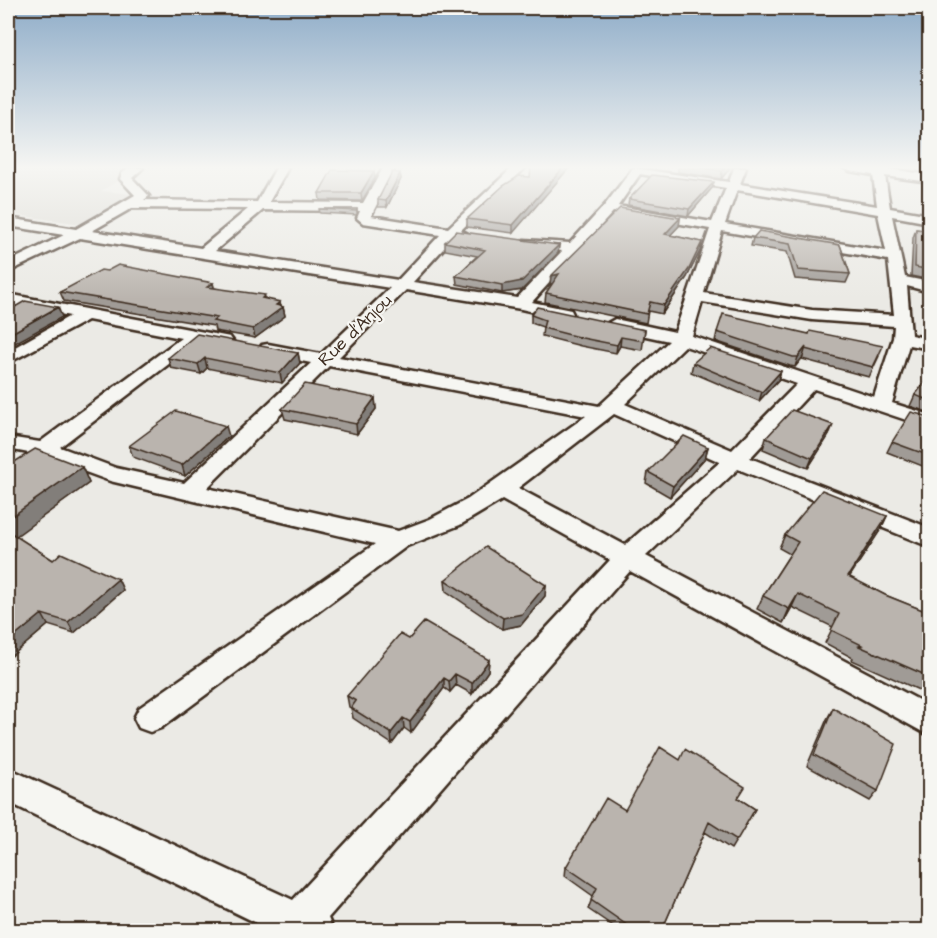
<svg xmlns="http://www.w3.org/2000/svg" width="937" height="938" viewBox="0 0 937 938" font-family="'Architects Daughter',sans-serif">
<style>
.built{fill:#dcdad4}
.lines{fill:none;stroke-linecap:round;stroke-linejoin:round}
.street-casing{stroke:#3b2a1e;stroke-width:5}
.street{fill:#f6f6f2;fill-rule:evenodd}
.wall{fill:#a09b96;stroke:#3b2a1e;stroke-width:1.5}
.shaded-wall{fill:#827e7a;stroke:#3b2a1e;stroke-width:1.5}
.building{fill:#bab4ae;stroke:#3b2a1e;stroke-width:1.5}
.labels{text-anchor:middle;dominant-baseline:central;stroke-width:4.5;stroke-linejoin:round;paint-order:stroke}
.far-street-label{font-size:18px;fill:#3b2a1e;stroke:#f6f6f2}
</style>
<rect width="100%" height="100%" fill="#ebeae5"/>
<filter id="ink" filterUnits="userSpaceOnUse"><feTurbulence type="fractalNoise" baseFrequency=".0167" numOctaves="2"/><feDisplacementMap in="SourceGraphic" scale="12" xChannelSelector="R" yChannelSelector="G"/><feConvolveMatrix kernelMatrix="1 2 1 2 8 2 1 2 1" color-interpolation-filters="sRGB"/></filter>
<g filter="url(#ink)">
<!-- built -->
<path class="built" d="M 14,168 L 139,168 L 101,191 L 133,194 L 83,224 L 8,214 L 8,171 Z"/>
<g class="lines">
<!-- street casing -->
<g class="street-casing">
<path id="street" d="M 129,168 L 143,168 L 132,178 L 149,196 L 144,200 L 257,202 L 276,168 L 288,168 L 269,202 L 363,203 L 383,168 L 395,168 L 371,216 L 448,228 L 512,168 L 525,168 L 461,230 L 468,234 L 466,237 L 454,237 L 413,282 L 517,298 L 562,251 L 524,246 L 524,240 L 570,243 L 605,205 L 633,168 L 729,182 L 734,168 L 746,168 L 740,184 L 877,206 L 873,175 L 850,171 L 844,168 L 884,168 L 930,175 L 930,182 L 885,176 L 890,208 L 930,215 L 930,223 L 892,216 L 905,277 L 930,282 L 930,292 L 907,286 L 911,335 L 930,339 L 930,349 L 909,345 L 892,403 L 930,415 L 930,428 L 814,389 L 750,458 L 930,528 L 930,547 L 738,469 L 646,556 L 930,706 L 930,736 L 630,571 L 328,918 L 333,930 L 271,930 L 8,802 L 8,768 L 293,900 L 610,560 L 502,500 L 460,525 L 407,546 L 161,728 L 150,732 L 139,728 L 134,718 L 139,708 L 375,544 L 110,481 L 39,455 L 8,449 L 8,437 L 40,442 L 181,338 L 88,320 L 8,363 L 8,351 L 70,316 L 8,304 L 8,294 L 230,337 L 233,341 L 224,346 L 199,341 L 60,447 L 116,468 L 184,483 L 311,363 L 262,353 L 259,349 L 262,345 L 268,344 L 321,354 L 390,288 L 80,238 L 8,272 L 8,262 L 64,235 L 8,226 L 8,218 L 76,229 L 135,195 L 120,179 L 122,173 ZM 640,174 L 726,188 L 712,222 L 618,206 ZM 737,190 L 878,214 L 886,251 L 725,224 ZM 132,208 L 248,209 L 201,248 L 92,231 ZM 263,210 L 360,211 L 357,218 L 363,223 L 440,235 L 398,280 L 215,251 ZM 613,212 L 710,229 L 675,332 L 615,319 L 606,324 L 609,328 L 669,341 L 599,406 L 339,357 L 406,290 L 521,309 L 565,319 L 571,318 L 573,314 L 571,310 L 532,302 ZM 722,231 L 888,260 L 894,315 L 812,310 L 704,293 ZM 702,302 L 812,320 L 894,326 L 893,338 L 874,397 L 692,336 ZM 685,346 L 797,384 L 732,450 L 625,404 ZM 329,366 L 586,416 L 468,499 L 430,519 L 398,531 L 207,488 ZM 614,414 L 720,462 L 625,545 L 518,488 Z"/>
</g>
<!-- street -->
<use href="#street" class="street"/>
</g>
<!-- wall -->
<path class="wall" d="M 678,168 L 730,168 L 721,179 L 678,172 Z
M 400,173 L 401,179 L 387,207 L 378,207 L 378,200 Z
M 530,177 L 513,233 L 467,227 L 467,219 Z
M 375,178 L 362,201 L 320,200 L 319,193 Z
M 712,188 L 688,216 L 628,205 L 629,199 Z
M 319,209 L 357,209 L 357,215 L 320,213 Z
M 680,218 L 679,226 L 670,235 L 702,242 L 700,251 L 687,277 L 662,314 L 648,311 L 646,323 L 545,302 L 546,293 L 552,284 L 550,284 Z
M 916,229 L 930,231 L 930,280 L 911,276 L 913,238 Z
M 753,238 L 840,245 L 850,274 L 846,283 L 795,279 L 787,252 L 751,246 Z
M 445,242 L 559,245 L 558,253 L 522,290 L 502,293 L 457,284 L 456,276 L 477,256 L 445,250 Z
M 107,271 L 213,283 L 214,288 L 265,298 L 283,307 L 285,316 L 255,338 L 215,331 L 214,326 L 64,301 L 60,292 Z
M 930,288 L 930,299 L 927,294 Z
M 531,315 L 645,330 L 642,350 L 620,346 L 616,353 L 581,346 L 542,336 L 543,327 L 531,323 Z
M 717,332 L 879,356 L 869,377 L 802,359 L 803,357 L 795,367 L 790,366 L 715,341 Z
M 298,353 L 300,363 L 282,383 L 207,368 L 201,374 L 171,368 L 168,358 Z
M 693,363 L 781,371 L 778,380 L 759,401 L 691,372 Z
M 930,376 L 930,413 L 910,406 L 915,395 Z
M 375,398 L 376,409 L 357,434 L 285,419 L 282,409 Z
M 930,417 L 930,469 L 887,452 L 892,442 Z
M 829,435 L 808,468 L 763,449 L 766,438 Z
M 229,436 L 185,476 L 133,457 L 129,446 Z
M 708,447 L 705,458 L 670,497 L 646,483 L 648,472 Z
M 8,466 L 82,467 L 89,483 L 15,536 L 53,560 L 118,579 L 123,590 L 74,633 L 48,625 L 9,658 L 8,658 Z
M 887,516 L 881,529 L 849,577 L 885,595 L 930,613 L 930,695 L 852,660 L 853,658 L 825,643 L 833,627 L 792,607 L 783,623 L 757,609 L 763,596 L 790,554 L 779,548 L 785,535 Z
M 445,580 L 546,585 L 545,596 L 521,625 L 502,629 L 446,591 Z
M 409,639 L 489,660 L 488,671 L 472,694 L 456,685 L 450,692 L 444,688 L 411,733 L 404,728 L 392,744 L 353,718 L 351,708 L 349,707 L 347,696 Z
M 833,708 L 878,791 L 870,801 L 807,766 L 827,719 Z
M 739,799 L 755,809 L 731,849 L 705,832 L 662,930 L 619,930 L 588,909 L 593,896 L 565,876 L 566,867 L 625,810 Z"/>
<!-- shaded-wall -->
<path class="shaded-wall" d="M 563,168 L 569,168 L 513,233 L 513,225 Z
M 725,168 L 730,168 L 721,179 L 722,171 Z
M 374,171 L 375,178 L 362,201 L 361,193 Z
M 400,173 L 401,179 L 387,207 L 386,201 Z
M 714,182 L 712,188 L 688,216 L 689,209 Z
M 680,218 L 679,226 L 664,242 L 665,234 Z
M 702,242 L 700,251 L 687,277 L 662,314 L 664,305 Z
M 559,245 L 558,253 L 522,290 L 502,293 L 502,285 Z
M 559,274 L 558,283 L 550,284 L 551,276 Z
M 213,283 L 215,292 L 207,287 Z
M 280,302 L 281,308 L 283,307 L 285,316 L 255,338 L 253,329 Z
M 58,307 L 62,317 L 8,347 L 8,335 Z
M 621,337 L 620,346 L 616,353 L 617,345 Z
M 806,347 L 803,357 L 795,367 L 798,357 Z
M 298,353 L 300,363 L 282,383 L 280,373 Z
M 205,358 L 207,368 L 201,374 L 198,364 Z
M 781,371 L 778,380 L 759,401 L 762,392 Z
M 375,398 L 376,409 L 357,434 L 356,424 Z
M 833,425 L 829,435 L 808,468 L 812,458 Z
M 226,426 L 229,436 L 185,476 L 182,465 Z
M 708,447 L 705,458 L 670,497 L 673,486 Z
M 82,467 L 89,483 L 8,542 L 8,519 Z
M 887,516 L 881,529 L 841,590 L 848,576 Z
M 118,579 L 123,590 L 74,633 L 68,622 Z
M 546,585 L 545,596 L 521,625 L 502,629 L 503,618 Z
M 798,594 L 792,607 L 783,623 L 789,609 Z
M 42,614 L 48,625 L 9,658 L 8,657 L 8,642 Z
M 489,660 L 488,671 L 472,694 L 472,683 Z
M 455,674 L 456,685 L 450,692 L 449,681 Z
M 444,678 L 444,688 L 411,733 L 410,722 Z
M 403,718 L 404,728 L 392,744 L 391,733 Z"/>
<!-- building -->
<path class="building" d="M 531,168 L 563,168 L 513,225 L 467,219 L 503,186 L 519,176 L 530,177 Z
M 699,168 L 725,168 L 722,171 Z
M 332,170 L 374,171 L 361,193 L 319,193 Z
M 392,172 L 400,173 L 386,201 L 378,200 Z
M 652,175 L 714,182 L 689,209 L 629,199 Z
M 620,208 L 680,218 L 665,234 L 702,242 L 689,269 L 664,305 L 650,302 L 647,314 L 546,293 L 559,274 L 551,276 Z
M 319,209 L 357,209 L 357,211 Z
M 916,229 L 930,231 L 930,270 L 915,267 Z
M 456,231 L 559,245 L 522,281 L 502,285 L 456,276 L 485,250 L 445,242 Z
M 759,231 L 840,245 L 850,274 L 798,270 L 790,244 L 753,238 Z
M 118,265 L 213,283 L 207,287 L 265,295 L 262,298 L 280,302 L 276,305 L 283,307 L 253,329 L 213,321 L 217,318 L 60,292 L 101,270 L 107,271 Z
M 25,301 L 58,307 L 8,335 L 8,311 Z
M 537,307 L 645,330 L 643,341 L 621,337 L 617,345 L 582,338 L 543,328 L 545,320 L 531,315 Z
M 723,314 L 809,334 L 810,331 L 883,346 L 873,367 L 805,349 L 806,347 L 798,357 L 793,357 L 717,332 Z
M 197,334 L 298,353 L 280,373 L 205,358 L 198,364 L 168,358 Z
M 710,348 L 781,371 L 762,392 L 693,363 Z
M 930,376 L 930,401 L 915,395 Z
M 305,384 L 375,398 L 356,424 L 282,409 Z
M 792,410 L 833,425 L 812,458 L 766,438 Z
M 176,411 L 226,426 L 182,465 L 129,446 Z
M 911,412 L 930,417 L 930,456 L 892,442 Z
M 684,436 L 708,447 L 673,486 L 648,472 Z
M 35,449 L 82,467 L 8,519 L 8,466 Z
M 822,490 L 887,516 L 848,576 L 885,595 L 930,613 L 930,677 L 859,646 L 862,645 L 831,630 L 839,614 L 798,594 L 789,609 L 763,596 L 798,542 L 785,535 Z
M 8,531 L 53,560 L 61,553 L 118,579 L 68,622 L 42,614 L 8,642 Z
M 486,547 L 546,585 L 522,614 L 503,618 L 445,580 Z
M 424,622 L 489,660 L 472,683 L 455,674 L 449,681 L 444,678 L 410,722 L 403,718 L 391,733 L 351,708 L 356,701 L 347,696 L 400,634 L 409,639 Z
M 833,708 L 896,744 L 878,791 L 814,755 Z
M 660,747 L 680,760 L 685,749 L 745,787 L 738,798 L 755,809 L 737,840 L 709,822 L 662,930 L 634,930 L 591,900 L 597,888 L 566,867 L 606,798 L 625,810 Z"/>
</g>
<!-- sky -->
<linearGradient id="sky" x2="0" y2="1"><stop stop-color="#8eacc8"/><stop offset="0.56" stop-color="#f6f6f3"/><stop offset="1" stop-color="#f6f6f3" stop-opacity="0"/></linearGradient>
<rect width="937" height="299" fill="url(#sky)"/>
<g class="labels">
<!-- far-street labels -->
<g class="far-street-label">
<text transform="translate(355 330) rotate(-44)">Rue d’Anjou</text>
</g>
</g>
<!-- margin -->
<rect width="937" height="938" fill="none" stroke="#f6f6f2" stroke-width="30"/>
<rect x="15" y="15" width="907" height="908" fill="none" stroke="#3b2a1e" stroke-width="2" filter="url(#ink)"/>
</svg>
